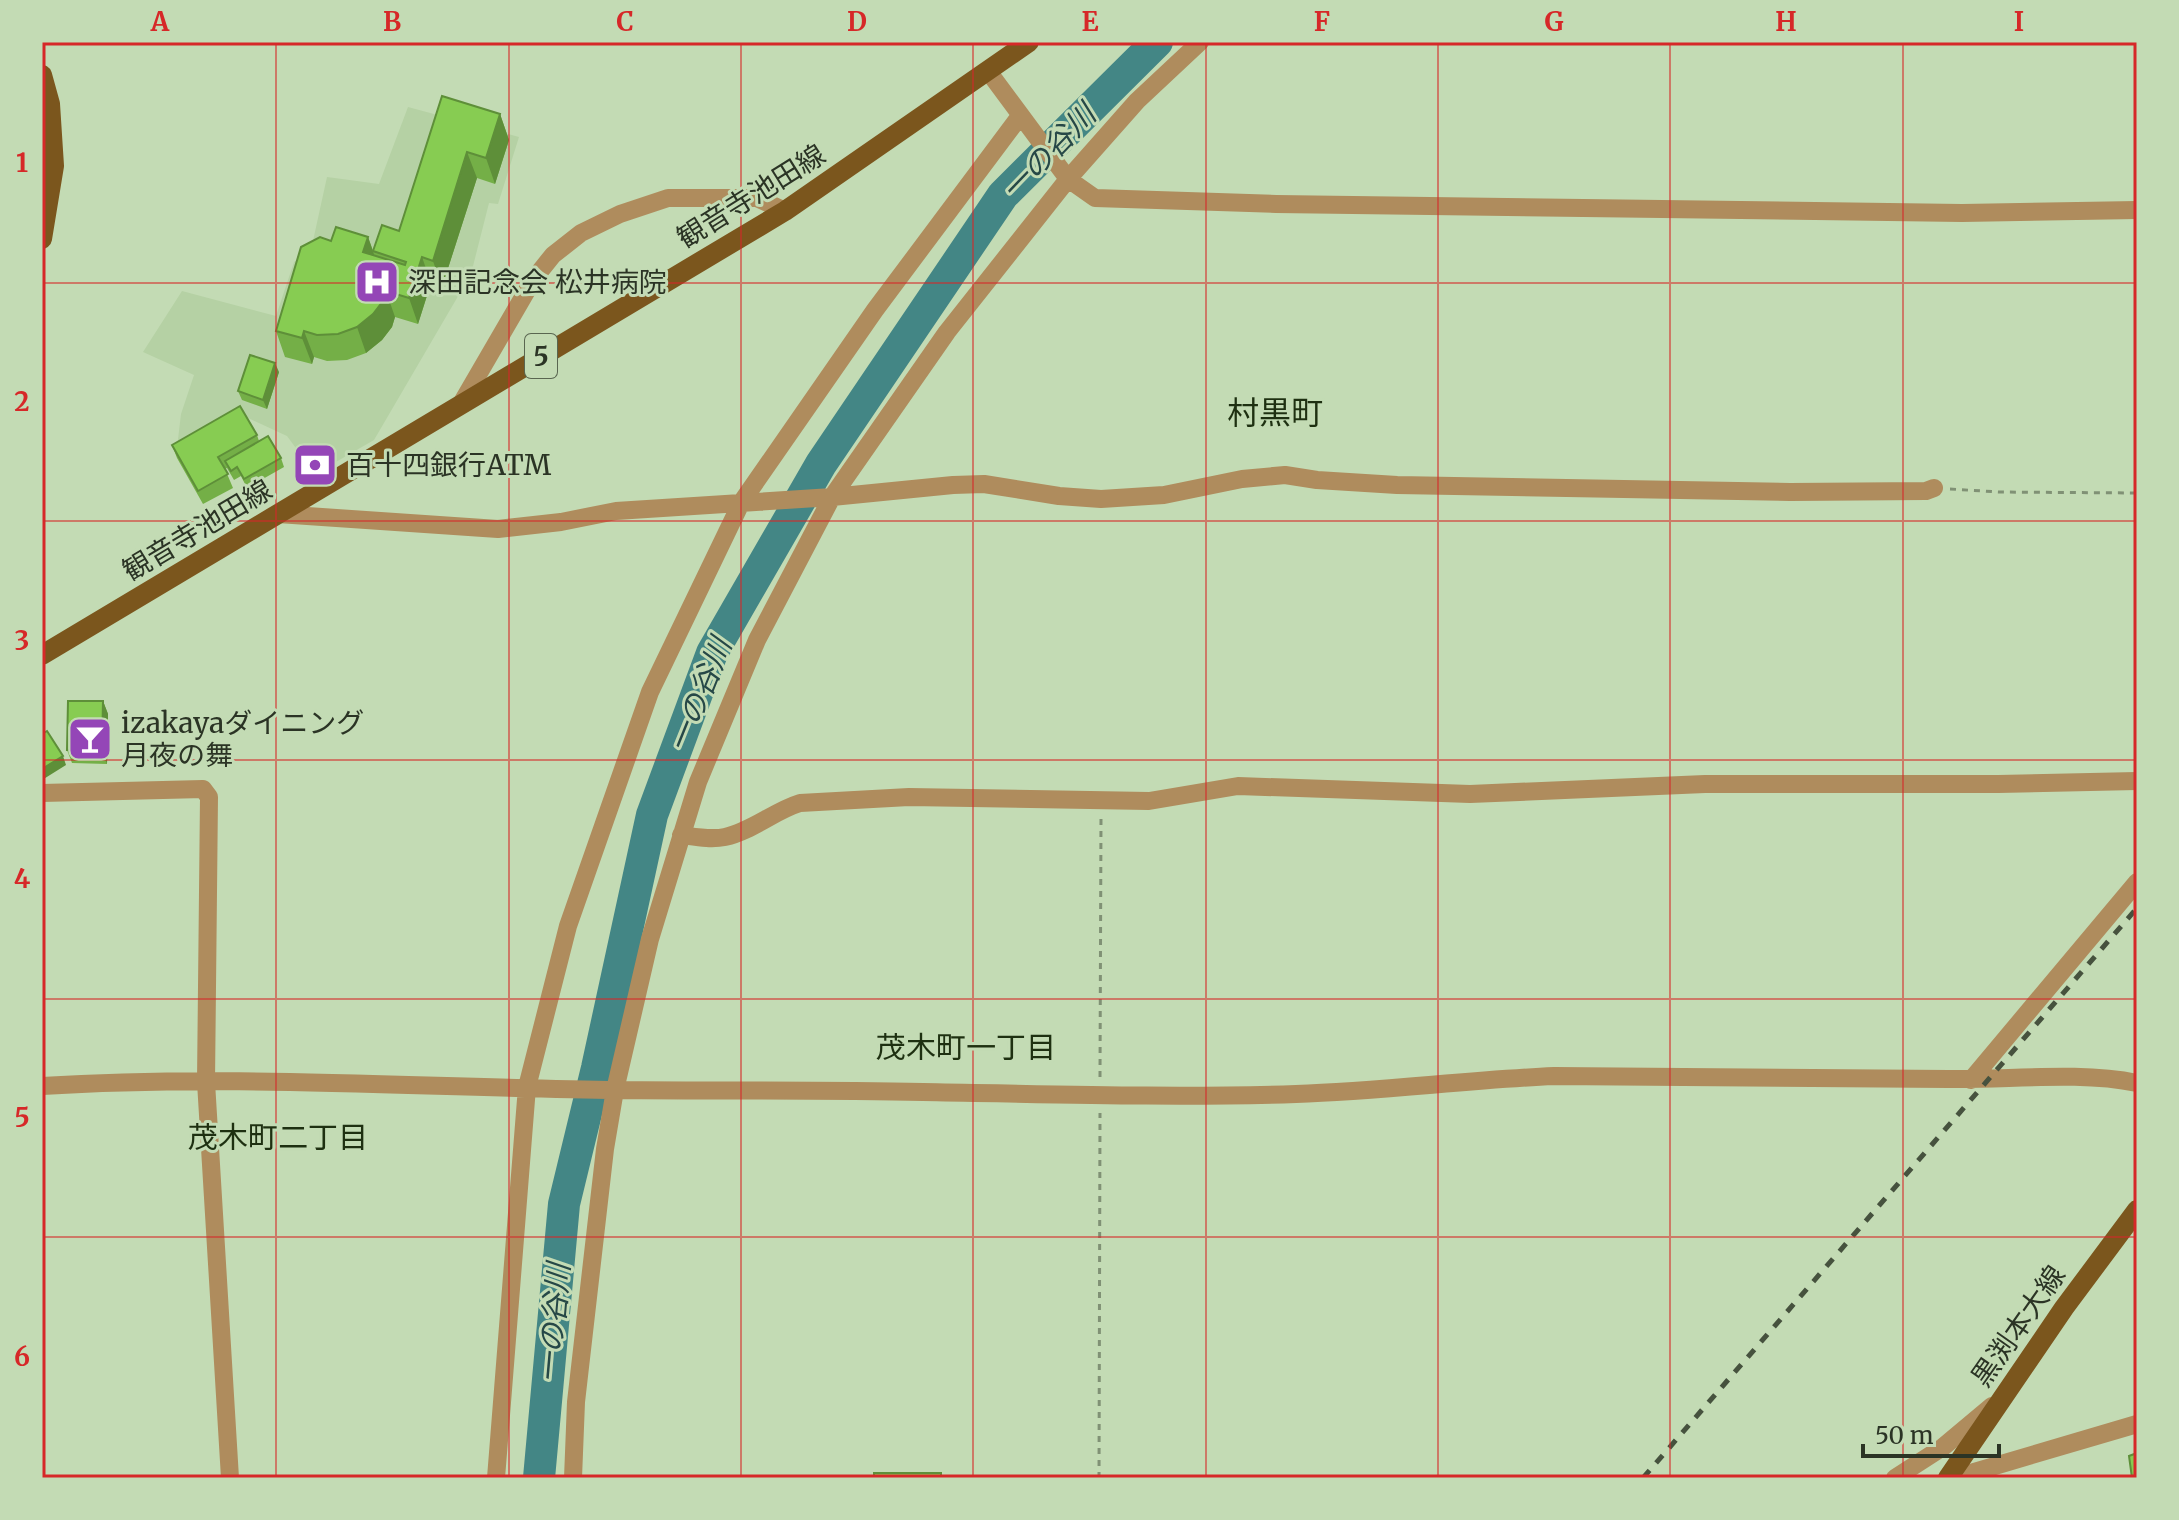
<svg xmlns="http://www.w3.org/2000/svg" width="2179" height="1520" viewBox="0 0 2179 1520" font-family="Merriweather,'Noto Sans JP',serif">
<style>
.built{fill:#b5d1a4}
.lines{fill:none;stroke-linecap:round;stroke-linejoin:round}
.river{stroke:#438685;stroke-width:32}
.path{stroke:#809175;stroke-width:3;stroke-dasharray:6 6;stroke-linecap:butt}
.minor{stroke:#af8c5d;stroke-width:18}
.major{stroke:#7b561d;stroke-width:20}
.rail{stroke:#46523e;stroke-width:5;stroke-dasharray:10 10;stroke-linecap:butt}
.wall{fill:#74af47}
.shaded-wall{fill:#5e8f39}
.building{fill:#87cc52;stroke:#5e8f39;stroke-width:2}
.grid{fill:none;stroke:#d62828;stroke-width:2;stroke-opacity:0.55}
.labels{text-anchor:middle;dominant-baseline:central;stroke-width:6;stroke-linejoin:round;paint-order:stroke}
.shield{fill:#c3dbb4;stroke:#596650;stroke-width:2}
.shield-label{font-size:26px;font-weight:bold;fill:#2b3425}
.street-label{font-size:28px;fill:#2b3425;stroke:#c3dbb4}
.poi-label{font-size:28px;fill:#2b3425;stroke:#c3dbb4;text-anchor:start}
.water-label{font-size:30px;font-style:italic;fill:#264847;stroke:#c3dbb4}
.neighbourhood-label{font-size:30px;fill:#1e3011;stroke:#c3dbb4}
.quarter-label{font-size:32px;fill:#1e3011;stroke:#c3dbb4}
.neatline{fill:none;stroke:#d62828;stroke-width:3}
.grid-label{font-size:26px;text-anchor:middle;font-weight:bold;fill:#d62828}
</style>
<rect width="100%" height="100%" fill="#c3dbb4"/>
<!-- built -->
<path class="built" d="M 408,107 L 519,137 L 498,204 L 489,203 L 471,274 L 374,440 L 315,474 L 287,436 L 246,417 L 176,456 L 181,414 L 194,375 L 143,352 L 182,291 L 276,316 L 294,262 L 311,250 L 327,177 L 379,184 Z"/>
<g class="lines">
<!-- river -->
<path class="river" d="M 539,1478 L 564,1204 L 597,1068 L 652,815 L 712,653 L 821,464 L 1003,195 L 1157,42"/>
<!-- path -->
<path class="path" d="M 1950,489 L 1998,492 L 2137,493
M 1100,1077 L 1101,817
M 1099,1478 L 1100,1113"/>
<!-- minor -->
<path class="minor" d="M 988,71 L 1068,179 L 1095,198 L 1276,204 L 1962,213 L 2137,210
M 461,404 L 533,280 L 553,255 L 581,233 L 620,214 L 668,198 L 757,198 L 785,211
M 278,514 L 498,529 L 561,522 L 616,511 L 832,497 L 953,485 L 984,484 L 1059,496 L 1101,499 L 1164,495 L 1242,479 L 1285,475 L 1317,480 L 1397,485 L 1790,492 L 1926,491 L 1934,488
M 42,793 L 203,789 L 209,797 L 206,1082 L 230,1478
M 681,835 C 696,837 711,840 725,837 C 752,831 774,811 800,803 L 909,797 L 1149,801 L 1238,786 L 1470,794 L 1705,784 L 1998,784 L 2137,781
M 1971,1080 L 2137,882
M 42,1086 C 234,1074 427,1088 619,1090 C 721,1091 822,1090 923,1092 C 1047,1094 1172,1098 1296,1094 C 1382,1091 1467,1080 1554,1076 C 1685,1077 1817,1079 1949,1079 C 2009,1080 2079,1071 2137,1083
M 496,1478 L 527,1087 L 568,926 L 650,692 L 741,503 L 875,310 L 1020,116
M 573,1478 L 576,1402 L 605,1149 L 615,1090 L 650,939 L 698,782 L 757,640 L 832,497 L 947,332 L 1068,179 L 1137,101 L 1200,42
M 1895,1478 L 1943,1447 L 1992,1406
M 1954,1478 L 2137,1424"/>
<!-- major -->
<path class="major" d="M 42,75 L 50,104 L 54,166 L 42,239
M 42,655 L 785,211 L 1029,42
M 1948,1478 L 2064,1308 L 2137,1210"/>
<!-- rail -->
<path class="rail" d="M 1643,1478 L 2137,908"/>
</g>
<!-- wall -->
<path class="wall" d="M 500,114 L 509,140 L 495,184 L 477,178 L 442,287 L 431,283 L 418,324 L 395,317 L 392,327 L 382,340 L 366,353 L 347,360 L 327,361 L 314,357 L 312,364 L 285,357 L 276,331 L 331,241 L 368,237 L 375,256 L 373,251 L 399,231 Z
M 279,372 L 267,409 L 242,400 L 238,391 Z
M 257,435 L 259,441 L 281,458 L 284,467 L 247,488 L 241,476 L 234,480 L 227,468 L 225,469 L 233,488 L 203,504 L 177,458 L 172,445 Z
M 103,701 L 108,714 L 107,764 L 72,763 L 67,750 Z"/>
<!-- shaded-wall -->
<path class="shaded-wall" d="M 500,114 L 509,140 L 495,184 L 486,158 Z
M 467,152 L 477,178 L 442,287 L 433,261 Z
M 368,237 L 377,263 L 363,252 Z
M 422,257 L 431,283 L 418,324 L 409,298 Z
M 386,291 L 395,317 L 392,327 L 382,340 L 366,353 L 357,327 Z
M 304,331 L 314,357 L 312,364 L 302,338 Z
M 275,363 L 279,372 L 267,409 L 263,400 Z
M 320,464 L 321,468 L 316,473 L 314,468 Z
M 103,701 L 108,714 L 107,764 L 102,750 Z
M 63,756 L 66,765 L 42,780 L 42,769 Z"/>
<!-- building -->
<path class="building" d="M 442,96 L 500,114 L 486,158 L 467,152 L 433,261 L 422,257 L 409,298 L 386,291 L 383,301 L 373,314 L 357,327 L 338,334 L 317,335 L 304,331 L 302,338 L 276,331 L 301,247 L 320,237 L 331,241 L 336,227 L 368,237 L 363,252 L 405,265 L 406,262 L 373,251 L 382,225 L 399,231 Z
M 250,355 L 275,363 L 263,400 L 238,391 Z
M 240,406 L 257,435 L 218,457 L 228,474 L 198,491 L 172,445 Z
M 268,436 L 281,458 L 244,479 L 237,467 L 231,471 L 225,461 Z
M 312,454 L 320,464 L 314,468 L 306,458 Z
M 68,701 L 103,701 L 102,750 L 67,750 Z
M 47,731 L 63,756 L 42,769 L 42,734 Z
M 2137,1453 L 2137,1478 L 2132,1478 L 2129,1456 Z
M 874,1473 L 941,1473 L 941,1478 L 874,1478 Z"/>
<!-- grid -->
<path class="grid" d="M 276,42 L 276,1478M 509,42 L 509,1478M 741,42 L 741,1478M 973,42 L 973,1478M 1206,42 L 1206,1478M 1438,42 L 1438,1478M 1670,42 L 1670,1478M 1903,42 L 1903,1478M 42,283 L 2137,283M 42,521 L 2137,521M 42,760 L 2137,760M 42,999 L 2137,999M 42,1237 L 2137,1237"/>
<!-- icons -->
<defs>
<g id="hospital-square" transform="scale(2.3)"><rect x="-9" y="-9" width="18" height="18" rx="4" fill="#9446b7" stroke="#c3dbb4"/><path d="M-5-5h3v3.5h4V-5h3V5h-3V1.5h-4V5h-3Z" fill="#fff"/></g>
<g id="bank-square" transform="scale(2.3)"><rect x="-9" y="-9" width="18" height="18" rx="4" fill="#9446b7" stroke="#c3dbb4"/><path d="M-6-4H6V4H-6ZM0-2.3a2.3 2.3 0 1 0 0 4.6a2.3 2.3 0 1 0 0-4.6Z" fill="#fff"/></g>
<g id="bar-square" transform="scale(2.3)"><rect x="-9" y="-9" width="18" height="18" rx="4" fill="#9446b7" stroke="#c3dbb4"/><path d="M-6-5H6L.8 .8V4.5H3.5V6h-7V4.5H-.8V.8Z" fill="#fff"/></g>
</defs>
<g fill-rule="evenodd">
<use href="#hospital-square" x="377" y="282"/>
<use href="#bank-square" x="315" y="465"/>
<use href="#bar-square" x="90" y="739"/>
</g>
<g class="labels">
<!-- shield labels -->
<rect class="shield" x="525" y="334" width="32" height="44" rx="6"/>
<g class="shield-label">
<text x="541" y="356">5</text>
</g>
<!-- street labels -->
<g class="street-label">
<text transform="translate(751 196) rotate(-32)">観音寺池田線</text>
<text transform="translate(197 530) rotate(-31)">観音寺池田線</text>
<text transform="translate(2018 1326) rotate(-55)">黒渕本大線</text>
</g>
<!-- poi labels -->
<g class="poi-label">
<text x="408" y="282">深田記念会 松井病院</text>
<text x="346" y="465">百十四銀行ATM</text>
<text x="121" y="723">izakayaダイニング<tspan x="121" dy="32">月夜の舞</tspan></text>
</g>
<!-- water labels -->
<g class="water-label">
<text transform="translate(1048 152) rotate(-46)">一の谷川</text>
<text transform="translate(699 695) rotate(-68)">一の谷川</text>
<text transform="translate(553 1323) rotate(-85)">一の谷川</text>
</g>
<!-- neighbourhood labels -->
<g class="neighbourhood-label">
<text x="966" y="1047">茂木町一丁目</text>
<text x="278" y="1137">茂木町二丁目</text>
</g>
<!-- quarter labels -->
<g class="quarter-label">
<text x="1275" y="413">村黒町</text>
</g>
</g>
<!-- border -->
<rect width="2179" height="1520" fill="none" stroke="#c3dbb4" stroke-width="88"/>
<!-- scale -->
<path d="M1863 1444v12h136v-12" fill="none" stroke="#2b3425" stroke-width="4"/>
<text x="1875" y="1444" font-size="24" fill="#2b3425" stroke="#c3dbb4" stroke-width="6" paint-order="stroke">50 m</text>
<rect x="44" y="44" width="2091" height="1432" class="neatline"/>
<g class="grid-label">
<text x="160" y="31">A</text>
<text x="392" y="31">B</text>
<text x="625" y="31">C</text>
<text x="857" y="31">D</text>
<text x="1090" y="31">E</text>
<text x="1322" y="31">F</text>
<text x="1554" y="31">G</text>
<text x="1786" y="31">H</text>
<text x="2019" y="31">I</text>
<text x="22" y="172">1</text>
<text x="22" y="411">2</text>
<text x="22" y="650">3</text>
<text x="22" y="888">4</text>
<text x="22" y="1127">5</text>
<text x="22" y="1366">6</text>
</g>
</svg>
